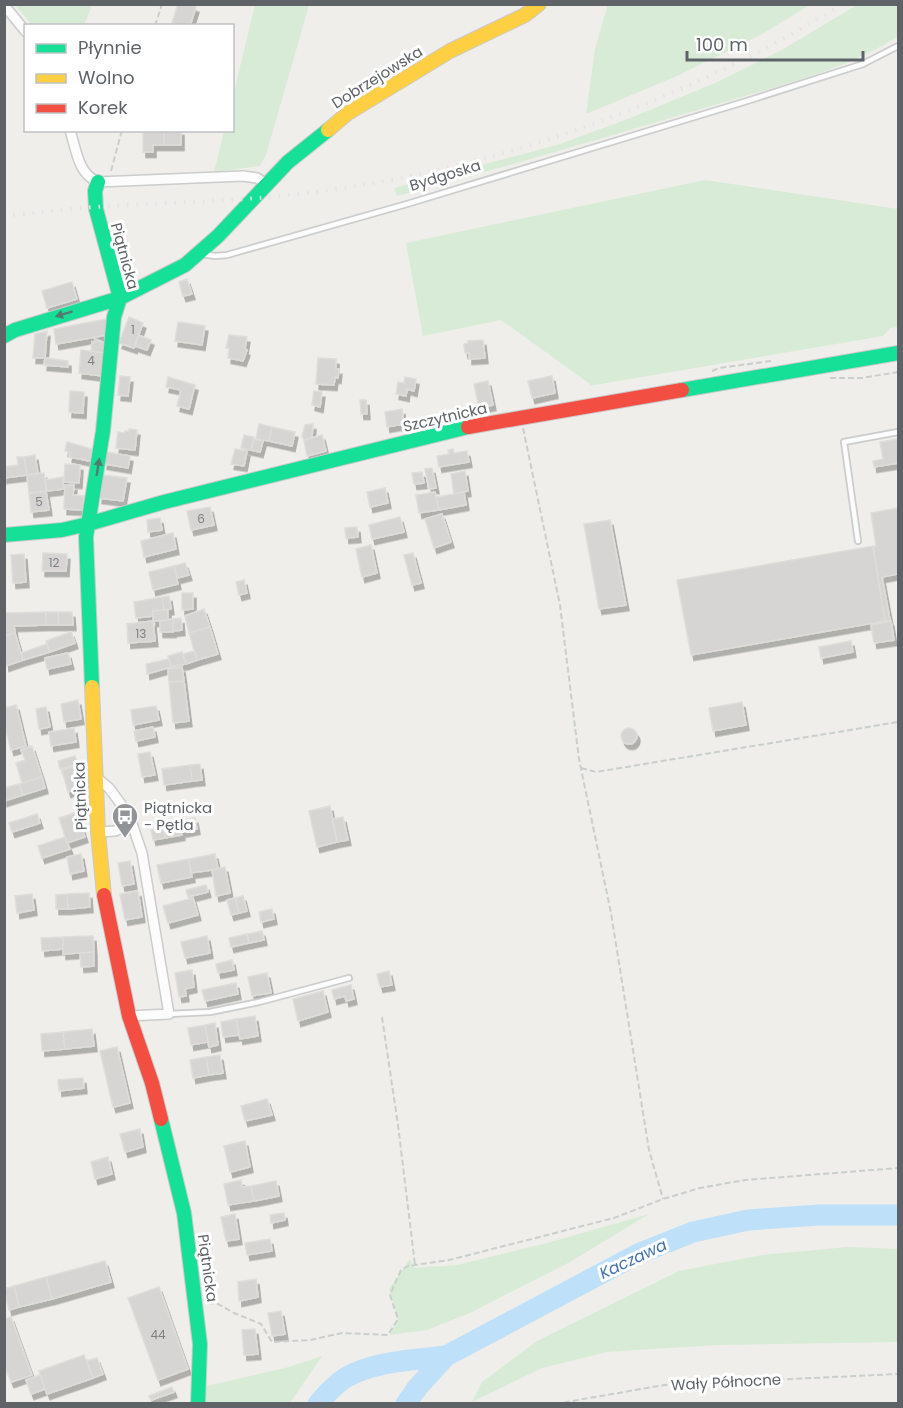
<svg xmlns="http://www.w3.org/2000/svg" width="903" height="1408" viewBox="0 0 903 1408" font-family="Poppins,sans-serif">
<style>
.green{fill:#d8ebd6}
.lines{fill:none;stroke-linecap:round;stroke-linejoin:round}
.river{stroke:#bfe0f9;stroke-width:21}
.building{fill:#d6d5d3;stroke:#deddd9;stroke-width:1.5;filter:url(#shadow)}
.lane-casing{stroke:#cbcccc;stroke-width:8}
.street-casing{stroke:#cbcccc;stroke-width:12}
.fast-casing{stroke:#cacacb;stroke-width:16}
.slow-casing{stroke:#cacacb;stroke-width:16}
.jam-casing{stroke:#cacacb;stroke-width:16}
.path{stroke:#cacfcc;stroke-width:2;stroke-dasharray:6 3;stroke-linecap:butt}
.lane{stroke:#fdfcfc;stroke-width:4.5}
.street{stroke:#fdfcfc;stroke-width:9}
.fast{stroke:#16e098;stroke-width:14}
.slow{stroke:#ffcf43;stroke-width:14}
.jam{stroke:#f24e42;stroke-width:14}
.rail{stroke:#e4e4e4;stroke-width:4;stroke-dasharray:1.5 8;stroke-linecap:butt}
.oneway{fill:#507c72}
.labels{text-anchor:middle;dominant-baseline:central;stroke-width:6;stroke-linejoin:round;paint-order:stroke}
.number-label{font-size:12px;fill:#7e8184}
.street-label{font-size:15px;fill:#5f6368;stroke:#fff}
.poi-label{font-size:15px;fill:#5f6368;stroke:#fff;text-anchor:start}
.water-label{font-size:16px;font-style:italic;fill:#4174aa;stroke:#fff}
</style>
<defs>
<filter id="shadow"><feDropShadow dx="3" dy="5.5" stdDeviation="0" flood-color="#0004"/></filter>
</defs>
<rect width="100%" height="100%" fill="#efeeea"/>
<!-- green -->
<path class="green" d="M 608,4 L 810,4 L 810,5 L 762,34 L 677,76 L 586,114 L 595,49 Z
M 15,5 L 92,5 L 84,26 L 32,25 Z
M 255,5 L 309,5 L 266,155 L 260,166 L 214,172 L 224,131 L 232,130 L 233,96 Z
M 857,5 L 898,5 L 898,36 C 848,70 770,88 711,106 C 607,137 502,168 397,196 L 394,188 L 557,145 L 633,117 L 715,83 L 780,51 Z
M 705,180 L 898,209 L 898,327 L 890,328 L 883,336 L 589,386 L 590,384 L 501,320 L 423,336 L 406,243 Z
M 649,1214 L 570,1262 L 470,1313 L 427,1330 L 390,1335 L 398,1319 L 389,1289 L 410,1259 L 414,1268 L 457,1265 L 547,1243 Z
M 848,1247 L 898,1249 L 898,1342 L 717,1345 L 607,1352 L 542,1368 L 472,1402 L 482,1382 L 537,1341 L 679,1271 L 762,1255 Z
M 322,1356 L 290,1403 L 205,1403 L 207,1386 L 289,1367 Z"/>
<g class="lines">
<!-- river -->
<path class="river" d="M 318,1404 C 326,1394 335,1385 345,1378 C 374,1361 414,1360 446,1356
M 406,1404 L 417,1388 L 446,1356 L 638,1254 L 693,1232 L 748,1220 L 819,1215 L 898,1215"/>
</g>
<!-- building -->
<path class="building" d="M 178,4 L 188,4 L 196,7 L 190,26 L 180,26 L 172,23 Z
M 164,130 L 181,130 L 181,145 L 164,145 Z
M 164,130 L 164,145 L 153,145 L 153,152 L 143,152 L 143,131 Z
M 187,279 L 192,294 L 183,296 L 179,282 Z
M 72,282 L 77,299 L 47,308 L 42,291 Z
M 129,317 L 143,323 L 134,348 L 119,343 Z
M 107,319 L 106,335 L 56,344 L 54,329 Z
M 178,322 L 205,326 L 202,345 L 175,341 Z
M 47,331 L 45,358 L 33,358 L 35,334 Z
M 138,335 L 151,340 L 147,350 L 135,346 Z
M 229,335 L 247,337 L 245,349 L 247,350 L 243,361 L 228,358 L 229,348 L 226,348 Z
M 95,339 L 105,343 L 104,353 L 91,351 L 92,342 L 94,343 Z
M 483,340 L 485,358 L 469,359 L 469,353 L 465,353 L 464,344 L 468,343 L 468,341 Z
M 81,350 L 104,353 L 102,376 L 79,373 Z
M 45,358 L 68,361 L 68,367 L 44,365 Z
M 318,358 L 336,359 L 336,369 L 339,369 L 338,378 L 335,377 L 334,385 L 316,384 Z
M 120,376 L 130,377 L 128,396 L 118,395 Z
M 552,376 L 555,393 L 532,398 L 528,381 Z
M 168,377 L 195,385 L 189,409 L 177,406 L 181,390 L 166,387 Z
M 405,377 L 416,379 L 414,391 L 407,389 L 406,396 L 396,394 L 398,382 L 404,383 Z
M 488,381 L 493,405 L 479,408 L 474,384 Z
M 70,391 L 84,392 L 83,413 L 69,412 Z
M 314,391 L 322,392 L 320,407 L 312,405 Z
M 360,400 L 366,400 L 367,414 L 361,414 Z
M 402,409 L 404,424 L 387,427 L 385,412 Z
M 259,424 L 272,427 L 269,441 L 256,439 Z
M 313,424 L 312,438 L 304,440 L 302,436 L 305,425 Z
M 272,427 L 295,432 L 292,446 L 269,441 Z
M 129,429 L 137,430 L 135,450 L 116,448 L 118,432 L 124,433 L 125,431 L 129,431 Z
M 244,435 L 254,437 L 251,450 L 241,448 Z
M 322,435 L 326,451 L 307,456 L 304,440 Z
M 254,439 L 263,441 L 260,452 L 251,450 Z
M 898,439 L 898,463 L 874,467 L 873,461 L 883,459 L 880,442 Z
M 67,442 L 92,449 L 90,461 L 69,457 L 70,452 L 65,451 Z
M 235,449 L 247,451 L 244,466 L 231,464 Z
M 453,449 L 454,453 L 467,451 L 469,462 L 439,467 L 437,456 L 449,454 L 448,450 Z
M 106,452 L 130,456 L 128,468 L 104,464 Z
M 35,455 L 38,474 L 27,475 L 24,457 Z
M 17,457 L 24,457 L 27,475 L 4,478 L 4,467 L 18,465 Z
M 65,464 L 80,465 L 79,483 L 64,482 Z
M 432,468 L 436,488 L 429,489 L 425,469 Z
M 465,471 L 468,491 L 454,494 L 451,474 Z
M 422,472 L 424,483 L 414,484 L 412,473 Z
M 44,473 L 46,491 L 29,493 L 27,475 Z
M 102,475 L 127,478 L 123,501 L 99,498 Z
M 63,477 L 63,489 L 47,491 L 45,480 Z
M 65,485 L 74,485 L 73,495 L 84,496 L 83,510 L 64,509 Z
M 385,488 L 388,503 L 370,507 L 367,492 Z
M 46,491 L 49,510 L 31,512 L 29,493 Z
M 435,492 L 439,510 L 419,513 L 416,495 Z
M 464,492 L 466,505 L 439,510 L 436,497 Z
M 210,507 L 214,525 L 191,530 L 187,511 Z
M 898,508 L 898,574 L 882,577 L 890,620 L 885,621 L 873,546 L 876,546 L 871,513 Z
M 442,514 L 451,542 L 434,548 L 425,519 Z
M 400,517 L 404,532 L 372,539 L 369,525 Z
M 160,518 L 162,530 L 148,532 L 147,520 Z
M 610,520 L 626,605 L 599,609 L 584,524 Z
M 357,527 L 358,537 L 346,538 L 345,528 Z
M 173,533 L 176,549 L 144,557 L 141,541 Z
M 371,545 L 377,573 L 362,577 L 356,549 Z
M 873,546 L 885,621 L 691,655 L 677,580 Z
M 43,553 L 67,554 L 66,571 L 42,571 Z
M 413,553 L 421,583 L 412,585 L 404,555 Z
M 24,554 L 26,582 L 13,583 L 11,555 Z
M 185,563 L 189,575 L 177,578 L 174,566 Z
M 174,566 L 178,584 L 153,590 L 149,572 Z
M 244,580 L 247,593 L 239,595 L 236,582 Z
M 182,593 L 193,593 L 193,609 L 182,610 Z
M 169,596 L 171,609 L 164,610 L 162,597 Z
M 162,597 L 164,610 L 153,611 L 153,616 L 136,618 L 134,602 Z
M 204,609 L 210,627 L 189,633 L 185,616 Z
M 168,610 L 168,620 L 153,621 L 153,611 Z
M 46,612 L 58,612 L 59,625 L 46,625 Z
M 46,612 L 46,625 L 14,626 L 15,633 L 4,636 L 4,613 Z
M 58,612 L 72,612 L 73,625 L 59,625 Z
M 181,618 L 182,630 L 173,631 L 173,619 Z
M 173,619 L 173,632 L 160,632 L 160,621 Z
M 153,621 L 155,641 L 128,643 L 127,624 Z
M 891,621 L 894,640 L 874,643 L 871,625 Z
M 210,627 L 218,654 L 197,660 L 189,633 Z
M 71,632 L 75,643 L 50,652 L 46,641 Z
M 15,633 L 23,660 L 6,666 L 4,636 Z
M 851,641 L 853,652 L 821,658 L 819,647 Z
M 47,644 L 50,652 L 23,660 L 21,653 Z
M 194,651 L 197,660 L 186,664 L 183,654 Z
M 182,652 L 186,664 L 171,667 L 168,656 Z
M 68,653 L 71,664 L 47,669 L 45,658 Z
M 169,659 L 171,667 L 147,674 L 146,664 Z
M 182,667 L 184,681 L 169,682 L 168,669 Z
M 184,681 L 189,721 L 173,723 L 169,682 Z
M 78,700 L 81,719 L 64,722 L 61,704 Z
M 742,702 L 746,725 L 713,731 L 709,708 Z
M 16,705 L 26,746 L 11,750 L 4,722 L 4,708 Z
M 156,706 L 159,720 L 133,725 L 131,710 Z
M 46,707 L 50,727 L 39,729 L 36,709 Z
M 153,727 L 155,737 L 136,741 L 134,731 Z
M 74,728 L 76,742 L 51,746 L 49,732 Z
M621 736a8 8 0 1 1 16 0a8 8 0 1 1-16 0Z
M 32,746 L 42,777 L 22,783 L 16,763 L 25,760 L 21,750 Z
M 150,752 L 155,775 L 142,777 L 138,754 Z
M 75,756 L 78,764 L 60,769 L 58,761 Z
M 200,764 L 202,780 L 192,781 L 190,765 Z
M 190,765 L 192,781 L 164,785 L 162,769 Z
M 75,766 L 82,787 L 68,792 L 62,770 Z
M 42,777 L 45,788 L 23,795 L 19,784 Z
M 19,784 L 23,795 L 4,801 L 4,788 Z
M 330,806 L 337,842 L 317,847 L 309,811 Z
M 77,812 L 85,837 L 67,843 L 59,818 Z
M 37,814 L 40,823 L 12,832 L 9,823 Z
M 343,817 L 348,840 L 337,842 L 332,819 Z
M 195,818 L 197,829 L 181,832 L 179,821 Z
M 179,821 L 182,835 L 165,838 L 163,824 Z
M 164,828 L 165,838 L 153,840 L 151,830 Z
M 65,837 L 70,849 L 42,858 L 38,846 Z
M 81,854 L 84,871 L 70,874 L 67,857 Z
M 215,854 L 218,869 L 191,873 L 189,859 Z
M 189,859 L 192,877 L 161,883 L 157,865 Z
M 130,861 L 134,884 L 122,886 L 118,863 Z
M 225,867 L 230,893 L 216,896 L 212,870 Z
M 206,885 L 208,892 L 188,897 L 186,890 Z
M 138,891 L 142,917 L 125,920 L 120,894 Z
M 89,893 L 90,907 L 68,909 L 67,894 Z
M 32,894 L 34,910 L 17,913 L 15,896 Z
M 67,894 L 68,909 L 56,909 L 56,895 Z
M 243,896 L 247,911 L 239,913 L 235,898 Z
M 193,898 L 198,915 L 168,923 L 163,906 Z
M 235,898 L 239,913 L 231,915 L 227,900 Z
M 272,909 L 274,919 L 261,922 L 259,912 Z
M 262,931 L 264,940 L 249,943 L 247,934 Z
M 247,934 L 249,943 L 231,947 L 229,938 Z
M 93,936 L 94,952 L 63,954 L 63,937 Z
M 207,936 L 210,953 L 185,958 L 181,942 Z
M 63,937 L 63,949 L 42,951 L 41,938 Z
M 94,952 L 94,966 L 81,967 L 80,953 Z
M 232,960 L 234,970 L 218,973 L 216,964 Z
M 192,970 L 194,987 L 185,989 L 186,996 L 179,997 L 175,973 Z
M 389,971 L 392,985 L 380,987 L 377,974 Z
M 267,973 L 271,993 L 252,996 L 248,977 Z
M 236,983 L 238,994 L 205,1001 L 202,990 Z
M 351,985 L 354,999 L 346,1001 L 345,996 L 334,999 L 332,990 Z
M 323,991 L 328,1012 L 298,1021 L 293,999 Z
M 255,1016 L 258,1036 L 240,1039 L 236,1019 Z
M 236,1019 L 239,1035 L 223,1037 L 221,1022 Z
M 215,1023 L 218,1045 L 209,1047 L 205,1025 Z
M 205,1025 L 208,1042 L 191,1045 L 188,1028 Z
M 92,1029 L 94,1046 L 65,1049 L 63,1032 Z
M 63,1032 L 65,1049 L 42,1051 L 41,1034 Z
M 117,1047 L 130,1103 L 113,1107 L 100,1051 Z
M 220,1055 L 223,1073 L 209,1075 L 206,1057 Z
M 206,1057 L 209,1075 L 193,1078 L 190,1060 Z
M 83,1078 L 84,1088 L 59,1091 L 58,1080 Z
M 267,1099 L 272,1115 L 245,1121 L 241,1106 Z
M 140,1129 L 143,1147 L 125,1152 L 120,1134 Z
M 245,1141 L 250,1167 L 230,1172 L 224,1146 Z
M 108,1157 L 112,1174 L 95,1179 L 91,1162 Z
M 241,1180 L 242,1187 L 251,1186 L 254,1201 L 228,1205 L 224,1184 Z
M 276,1181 L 279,1196 L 254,1201 L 251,1186 Z
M 284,1213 L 285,1220 L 271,1223 L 270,1215 Z
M 235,1214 L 239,1239 L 226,1241 L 221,1217 Z
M 270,1239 L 272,1251 L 247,1255 L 245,1243 Z
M 105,1261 L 111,1282 L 52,1299 L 46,1277 Z
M 46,1277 L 52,1299 L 19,1307 L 14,1286 Z
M 256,1279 L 258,1297 L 239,1301 L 238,1282 Z
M 14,1286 L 19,1307 L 9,1310 L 4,1289 Z
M 159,1287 L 188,1369 L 158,1380 L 128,1298 Z
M 281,1311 L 285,1334 L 272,1336 L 268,1313 Z
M 11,1317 L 32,1375 L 11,1382 L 4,1364 L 4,1319 Z
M 255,1329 L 258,1354 L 244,1355 L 242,1330 Z
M 84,1355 L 93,1378 L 47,1394 L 39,1371 Z
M 97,1358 L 103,1374 L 93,1378 L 87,1361 Z
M 40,1375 L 45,1389 L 31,1394 L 26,1380 Z
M 172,1387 L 174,1392 L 151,1400 L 149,1396 Z"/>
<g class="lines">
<!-- lane casing -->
<g class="lane-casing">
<path id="lane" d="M 203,254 L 215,256 L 227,255 L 407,204 L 747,101 L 863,64 L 898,46
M 858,541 L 844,442 L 898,432
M 169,1014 L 210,1012 L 259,1002 L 349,978"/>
</g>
<!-- street casing -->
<g class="street-casing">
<path id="street" d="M 4,5 L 26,32
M 70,130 C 76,149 78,174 98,182 L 243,176 L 257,178 L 267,184
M 96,777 L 109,788 L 129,815 L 142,853 L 169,1014 L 129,1016
M 98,832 L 115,831 L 132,823"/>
</g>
<!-- fast casing -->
<g class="fast-casing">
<path id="fast" d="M 4,336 L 15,330 L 120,298 L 185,265 L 218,236 L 288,162 L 328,130
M 682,390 L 898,353
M 4,535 L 62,530 L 88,524 L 164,502 L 468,427
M 92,687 L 86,537 L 103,431 L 114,317 L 120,298 L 96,209 L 95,191 L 98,182
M 161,1119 L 184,1213 L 200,1344 L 198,1404"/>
</g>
<!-- slow casing -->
<g class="slow-casing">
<path id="slow" d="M 328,130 L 348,113 L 450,51 L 525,15 L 539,4
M 92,687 L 98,832 L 104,895"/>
</g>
<!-- jam casing -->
<g class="jam-casing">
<path id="jam" d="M 468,427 L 682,390
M 104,895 L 129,1016 L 152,1083 L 161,1119"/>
</g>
<!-- path -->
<path class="path" d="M 155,26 L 162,4
M 111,171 L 122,130
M 712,371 L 719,368 L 771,361
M 830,378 L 862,378 L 898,372
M 523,428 L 560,605 L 579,759 L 611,913 L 649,1150 L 663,1199
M 581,768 L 596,772 L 898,722
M 382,1017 L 398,1125 L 415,1265
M 208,1303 L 218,1304 L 234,1313 L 261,1324 L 272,1342 L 310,1340 L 342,1333 L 388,1335 L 398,1319 L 390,1295 L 401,1270 L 408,1266 L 449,1260 L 614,1218 L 663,1199 L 700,1188 L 745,1180 L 898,1168
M 555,1404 L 664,1385 L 898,1374"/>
<!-- lane -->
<use href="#lane" class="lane"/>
<!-- street -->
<use href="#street" class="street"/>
<!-- fast -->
<use href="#fast" class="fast"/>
<!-- slow -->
<use href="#slow" class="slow"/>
<!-- jam -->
<use href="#jam" class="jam"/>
<!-- rail -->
<path class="rail" d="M 4,216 C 35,213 65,209 95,207 C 166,202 237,202 308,193 C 498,169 679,104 843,4"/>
</g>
<!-- one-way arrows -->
<defs><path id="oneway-solid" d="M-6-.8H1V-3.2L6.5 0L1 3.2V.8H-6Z" transform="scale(1.5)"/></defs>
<g class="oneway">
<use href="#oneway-solid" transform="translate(64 314) rotate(163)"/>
<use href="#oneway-solid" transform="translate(98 467) rotate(-81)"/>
</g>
<!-- icons -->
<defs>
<g id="bus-pin" transform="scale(1.35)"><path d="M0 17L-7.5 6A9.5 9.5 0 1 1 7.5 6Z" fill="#919496" stroke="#fff"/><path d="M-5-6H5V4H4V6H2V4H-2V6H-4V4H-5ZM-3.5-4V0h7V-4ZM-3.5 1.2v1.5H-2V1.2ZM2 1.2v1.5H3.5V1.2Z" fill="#fff"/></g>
</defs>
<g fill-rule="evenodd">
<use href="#bus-pin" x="125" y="816"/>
</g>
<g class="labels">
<!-- number labels -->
<g class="number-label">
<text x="133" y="329">1</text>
<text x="91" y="360">4</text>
<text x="39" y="501">5</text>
<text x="201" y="518">6</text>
<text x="54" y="562">12</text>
<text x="141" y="633">13</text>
<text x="158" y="1334">44</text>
</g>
<!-- street labels -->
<g class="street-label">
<text transform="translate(377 77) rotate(-32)">Dobrzejowska</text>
<text transform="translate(445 175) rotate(-17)">Bydgoska</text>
<text transform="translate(125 256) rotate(75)">Piątnicka</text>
<text transform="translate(445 417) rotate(-13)">Szczytnicka</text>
<text transform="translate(80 796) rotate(-92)">Piątnicka</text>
<text transform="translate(208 1268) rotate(82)">Piątnicka</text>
<text transform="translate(726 1382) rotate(-3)">Wały Północne</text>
</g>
<!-- poi labels -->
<g class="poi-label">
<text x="144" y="807">Piątnicka<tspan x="144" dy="17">- Pętla</tspan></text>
</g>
<!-- water labels -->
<g class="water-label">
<text transform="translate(633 1259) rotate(-25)">Kaczawa</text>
</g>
</g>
<!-- border -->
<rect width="903" height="1408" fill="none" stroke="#5f6368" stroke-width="12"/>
<!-- legend -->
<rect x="24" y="24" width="210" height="108" fill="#ffffff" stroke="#bfc1c3" stroke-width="1.5"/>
<rect x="36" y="44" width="30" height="9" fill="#16e098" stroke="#bfc1c3" stroke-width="1.5"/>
<text x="78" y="54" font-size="18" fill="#5f6368">Płynnie</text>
<rect x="36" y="74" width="30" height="9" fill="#ffcf43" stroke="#bfc1c3" stroke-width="1.5"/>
<text x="78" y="84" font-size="18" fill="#5f6368">Wolno</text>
<rect x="36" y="104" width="30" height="9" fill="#f24e42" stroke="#bfc1c3" stroke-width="1.5"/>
<text x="78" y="114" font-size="18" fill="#5f6368">Korek</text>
<!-- scale -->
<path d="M687 51v9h176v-9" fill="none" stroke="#5f6368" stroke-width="3"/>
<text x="696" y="51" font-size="18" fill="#5f6368" stroke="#ffffff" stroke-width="4.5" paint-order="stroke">100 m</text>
</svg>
